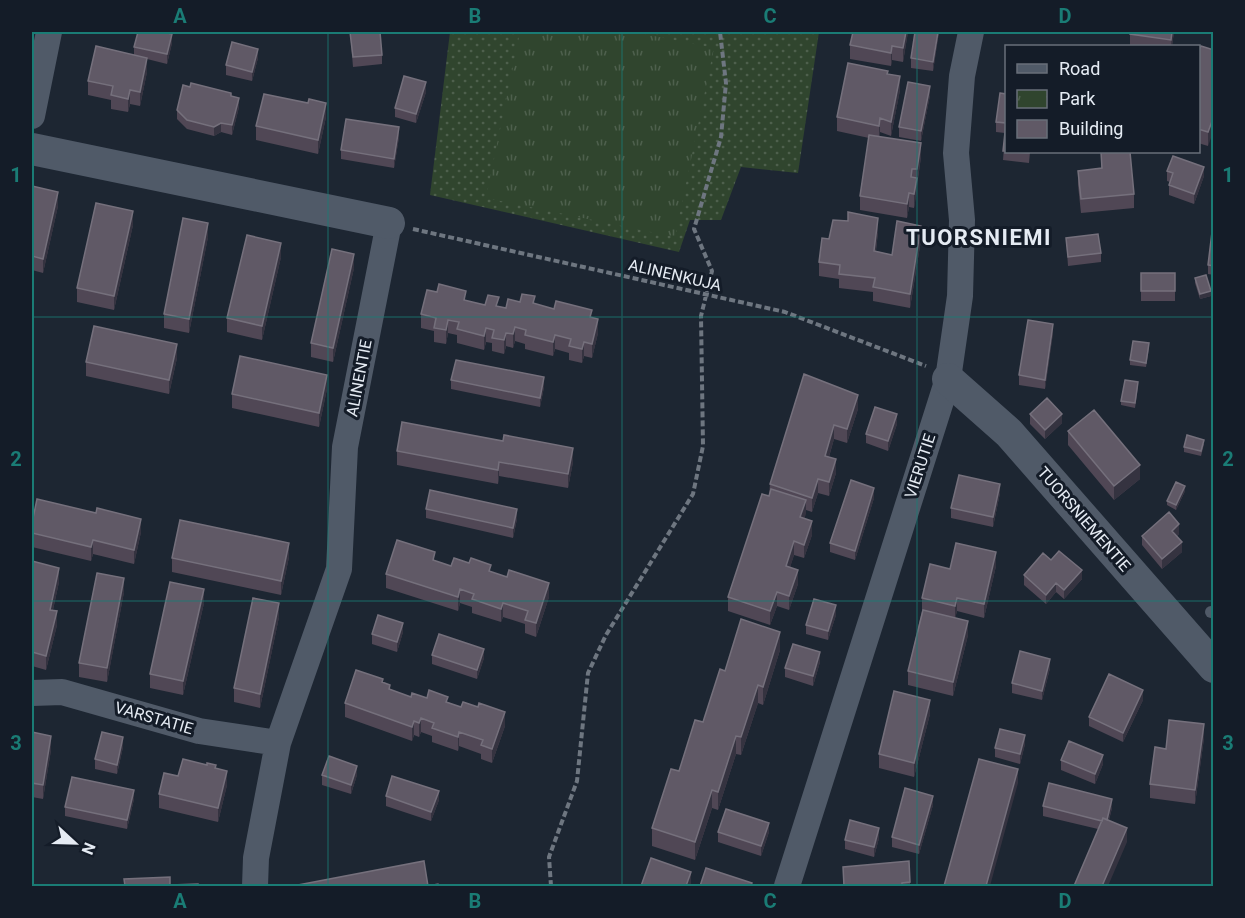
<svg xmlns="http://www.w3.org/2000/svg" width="1245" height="918" viewBox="0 0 1245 918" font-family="Roboto,sans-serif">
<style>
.grass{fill:url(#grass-dots)}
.park{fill:url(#park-tufts)}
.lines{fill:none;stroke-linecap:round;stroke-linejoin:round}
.path{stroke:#6e7680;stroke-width:4;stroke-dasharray:6 3;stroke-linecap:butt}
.service{stroke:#505a68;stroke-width:12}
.minor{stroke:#505a68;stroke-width:26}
.tertiary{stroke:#505a68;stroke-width:32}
.wall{fill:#504755}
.shaded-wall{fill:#353340}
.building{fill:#605966;stroke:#75707c;stroke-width:1.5}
.grid{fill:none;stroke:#1a7c75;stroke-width:1.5;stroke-opacity:0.55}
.labels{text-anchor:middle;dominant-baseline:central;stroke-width:6;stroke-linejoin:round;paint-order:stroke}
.street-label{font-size:16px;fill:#e5ebf3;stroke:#141c28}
.district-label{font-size:22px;font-weight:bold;letter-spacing:1.5px;fill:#e5ebf3;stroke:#141c28}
.neatline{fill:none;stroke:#1a7c75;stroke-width:2}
.grid-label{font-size:20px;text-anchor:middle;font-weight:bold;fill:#1a7c75}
</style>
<defs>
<pattern id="grass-dots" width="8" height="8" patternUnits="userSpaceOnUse" patternTransform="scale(1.5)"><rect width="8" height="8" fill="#30452e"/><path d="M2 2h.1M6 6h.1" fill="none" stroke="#4e604d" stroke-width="1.8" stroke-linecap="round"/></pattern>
<pattern id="park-tufts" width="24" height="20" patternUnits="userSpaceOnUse" patternTransform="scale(1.5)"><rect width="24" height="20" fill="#30452e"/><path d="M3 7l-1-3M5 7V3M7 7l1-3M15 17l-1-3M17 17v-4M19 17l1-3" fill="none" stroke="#4e604d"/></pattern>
</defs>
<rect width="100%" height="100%" fill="#1d2632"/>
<!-- grass -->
<path class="grass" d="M 450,32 L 819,32 L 798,173 L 741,167 L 721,220 L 690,220 L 679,252 L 430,195 Z"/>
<!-- park -->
<path class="park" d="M 520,32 L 634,32 L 714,48 L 675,237 L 486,198 Z"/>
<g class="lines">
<!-- path -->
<path class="path" d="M 413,229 L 785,312 L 926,366
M 551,886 L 549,857 L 577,781 L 588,673 L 606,635 L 693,494 L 703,446 L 701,316 L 712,271 L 694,229 L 721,137 L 726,83 L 720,32"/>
<!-- service -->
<path class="service" d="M 1211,612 L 1214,612"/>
<!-- minor -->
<path class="minor" d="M 32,116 L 49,32
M 32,693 L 62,692 L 199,731 L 278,743
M 255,886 L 256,858 L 278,743 L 339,569 L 345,447 L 389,223
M 787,886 L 948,379 L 960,296 L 962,220 L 956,153 L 962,76 L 971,32"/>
<!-- tertiary -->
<path class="tertiary" d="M 32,149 L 389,223
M 948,379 L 1009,433 L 1214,667"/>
</g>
<!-- wall -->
<path class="wall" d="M 350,32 L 382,55 L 382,64 L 353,67 Z
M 853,32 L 908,32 L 903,62 L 892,60 L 891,66 L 850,59 L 850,45 Z
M 915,32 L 939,32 L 933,71 L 911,68 L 911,58 Z
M 1130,32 L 1174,32 L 1172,46 L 1130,46 Z
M 172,43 L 167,64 L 147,59 L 147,72 L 140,106 L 130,104 L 128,112 L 111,109 L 111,100 L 88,95 L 88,81 L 134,55 L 134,47 Z
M 1214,50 L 1208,146 L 1198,143 L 1198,52 Z
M 258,58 L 252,81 L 226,75 L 226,65 Z
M 888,74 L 900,90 L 891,136 L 880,132 L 879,137 L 921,157 L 914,208 L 909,207 L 907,218 L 860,210 L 860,196 L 869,138 L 837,131 L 837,117 Z
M 426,92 L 416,123 L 395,117 L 395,108 Z
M 1006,94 L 1006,152 L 1030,152 L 1029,163 L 1003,160 L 1005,133 L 996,132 L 996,122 Z
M 930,95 L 921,141 L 899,137 L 899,127 Z
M 231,96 L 239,107 L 232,135 L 221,132 L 214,136 L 187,129 L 177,119 L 177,110 Z
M 326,117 L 318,154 L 256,140 L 256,126 Z
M 399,137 L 394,168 L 341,159 L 341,150 Z
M 1101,152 L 1134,194 L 1134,208 L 1081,213 L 1078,185 L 1078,171 L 1101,168 Z
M 1167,171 L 1204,176 L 1194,204 L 1169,195 L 1169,185 L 1170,182 L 1167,181 Z
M 32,186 L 58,206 L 43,273 L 32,270 Z
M 1214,205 L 1214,221 L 1212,221 L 1212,211 Z
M 133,225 L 114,310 L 77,302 L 77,288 Z
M 878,232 L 876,251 L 892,255 L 921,240 L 910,308 L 873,301 L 873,292 L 839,288 L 839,279 L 819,276 L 819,262 L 829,239 Z
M 1214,232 L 1214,275 L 1208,274 L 1208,265 Z
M 208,237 L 189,333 L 164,328 L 164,314 Z
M 1066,238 L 1101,253 L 1101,262 L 1068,266 Z
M 281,257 L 262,340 L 227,332 L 227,318 Z
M 354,268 L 333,362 L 311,357 L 311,343 Z
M 1141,273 L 1175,273 L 1175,301 L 1141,301 Z
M 1195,278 L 1211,296 L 1200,299 L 1195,283 Z
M 466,301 L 485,305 L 506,308 L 520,302 L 535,304 L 592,318 L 598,333 L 592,358 L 584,356 L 582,363 L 569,360 L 569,353 L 555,349 L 553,356 L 525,349 L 525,344 L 515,341 L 513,348 L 506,346 L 504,354 L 492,351 L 492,343 L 486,342 L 484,350 L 457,343 L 457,335 L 448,333 L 446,344 L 434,342 L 434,331 L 421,328 L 421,314 Z
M 1053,333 L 1045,389 L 1019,385 L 1019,375 Z
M 1149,348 L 1146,367 L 1130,365 L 1130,360 Z
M 177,358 L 169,394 L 86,376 L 86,362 Z
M 804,374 L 858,409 L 847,443 L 834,439 L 829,457 L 836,473 L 829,496 L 818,493 L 812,512 L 806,510 L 804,518 L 812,535 L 804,558 L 794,555 L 790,567 L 798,584 L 789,610 L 777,606 L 770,625 L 728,611 L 728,597 L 769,496 L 770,484 Z
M 451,380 L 544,387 L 540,407 L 451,389 Z
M 1138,387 L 1135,408 L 1121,405 L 1121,401 Z
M 327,389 L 319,427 L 232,408 L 232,394 Z
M 1030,414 L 1062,423 L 1045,439 L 1030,424 Z
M 897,424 L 888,451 L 866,443 L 866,434 Z
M 1068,431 L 1140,479 L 1114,500 L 1068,445 Z
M 1204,444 L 1201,456 L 1184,452 L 1184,447 Z
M 397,451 L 573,462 L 568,488 L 499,476 L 498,484 L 397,465 Z
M 1185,491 L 1176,510 L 1167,505 L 1167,501 Z
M 1000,493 L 993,527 L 951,518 L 951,508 Z
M 874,498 L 855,560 L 830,552 L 830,543 Z
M 426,509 L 517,519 L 513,538 L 426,518 Z
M 32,523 L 141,532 L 134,564 L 93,554 L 91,561 L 32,547 Z
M 1179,534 L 1177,536 L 1182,552 L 1162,569 L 1142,545 L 1142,536 Z
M 289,557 L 281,595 L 172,572 L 172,558 Z
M 1051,560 L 1082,579 L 1064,599 L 1056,592 L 1046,604 L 1024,585 L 1024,575 Z
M 32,561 L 59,582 L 53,610 L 57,625 L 46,670 L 32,666 Z
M 435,561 L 451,566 L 491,572 L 549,597 L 536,637 L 525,633 L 525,624 L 503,617 L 501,622 L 472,613 L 472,607 L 460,603 L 458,611 L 386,588 L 386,574 Z
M 996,566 L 984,618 L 957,611 L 955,618 L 968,635 L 953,696 L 908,685 L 908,671 L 922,611 L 922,598 L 950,569 Z
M 124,592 L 107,682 L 79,677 L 79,663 Z
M 204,603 L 183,695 L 150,688 L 150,674 Z
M 836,615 L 828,640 L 806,634 L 806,625 Z
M 279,617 L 260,708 L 234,702 L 234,688 Z
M 403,632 L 397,652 L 372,644 L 372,634 Z
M 780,650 L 763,705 L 758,703 L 741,755 L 736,754 L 718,810 L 712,808 L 695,860 L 652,846 L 652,828 L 703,722 L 725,671 Z
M 432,655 L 484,658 L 477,679 L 432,664 Z
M 820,662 L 813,686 L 785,677 L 785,668 Z
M 1050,668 L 1042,700 L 1012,693 L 1012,683 Z
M 383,683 L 390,690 L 411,697 L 427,698 L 448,702 L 505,726 L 492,763 L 481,759 L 481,754 L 459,746 L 458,751 L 432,742 L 432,736 L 421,732 L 419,737 L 414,735 L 412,741 L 345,717 L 345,703 Z
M 1143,700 L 1123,742 L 1089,726 L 1089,717 Z
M 930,714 L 914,777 L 879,768 L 879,754 Z
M 32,732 L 51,750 L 43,799 L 32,797 Z
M 1204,738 L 1195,804 L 1150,798 L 1150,784 L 1166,749 Z
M 1025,744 L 1020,764 L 995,757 L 995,748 Z
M 123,747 L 117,774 L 95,769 L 95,759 Z
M 1061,760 L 1103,764 L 1095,784 L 1061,770 Z
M 216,768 L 227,785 L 218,822 L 159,808 L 159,794 L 178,776 Z
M 322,775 L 357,775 L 351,794 L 322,785 Z
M 386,796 L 439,800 L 431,821 L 386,806 Z
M 134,799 L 127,829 L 65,816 L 65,807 Z
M 933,805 L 919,854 L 892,847 L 892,837 Z
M 1043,806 L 1112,808 L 1109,820 L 1127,842 L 1098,829 L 1043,816 Z
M 718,832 L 769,832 L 761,856 L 718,842 Z
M 879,838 L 874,857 L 845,849 L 845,840 Z
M 843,867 L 910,882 L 910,886 L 837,886 L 843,886 Z"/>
<!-- shaded-wall -->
<path class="shaded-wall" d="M 906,32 L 908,32 L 903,62 L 903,48 Z
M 938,32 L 939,32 L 933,71 L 933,62 Z
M 1172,32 L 1174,32 L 1172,46 L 1171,46 Z
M 172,34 L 172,43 L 167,64 L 167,54 Z
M 892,46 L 892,60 L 891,66 L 891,53 Z
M 258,49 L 258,58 L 252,81 L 252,72 Z
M 147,58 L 147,72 L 140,106 L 140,92 Z
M 900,76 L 900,90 L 891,136 L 891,122 Z
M 426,82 L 426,92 L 416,123 L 416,114 Z
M 930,86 L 930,95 L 921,141 L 921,131 Z
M 130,90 L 130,104 L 128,112 L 128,99 Z
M 239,98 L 239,107 L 232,135 L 232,125 Z
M 326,103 L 326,117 L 318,154 L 318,140 Z
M 1214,116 L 1214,130 L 1208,146 L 1208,132 Z
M 880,118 L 880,132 L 879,140 L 879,126 Z
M 221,123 L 221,132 L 214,136 L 214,127 Z
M 399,127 L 399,137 L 394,168 L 394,159 Z
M 921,143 L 921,157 L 917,183 L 917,169 Z
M 1204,167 L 1204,176 L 1194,204 L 1194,194 Z
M 917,178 L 917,192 L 914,208 L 914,194 Z
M 58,192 L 58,206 L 43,273 L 43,259 Z
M 909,193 L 909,207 L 907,218 L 907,204 Z
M 133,211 L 133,225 L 114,310 L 114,296 Z
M 878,218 L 878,232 L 874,265 L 874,251 Z
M 208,223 L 208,237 L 189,333 L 189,319 Z
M 921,226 L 921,240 L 910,308 L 910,294 Z
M 281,243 L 281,257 L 262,340 L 262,326 Z
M 354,254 L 354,268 L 333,362 L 333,348 Z
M 1211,291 L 1211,296 L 1200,299 L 1200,294 Z
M 598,319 L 598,333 L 592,358 L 592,344 Z
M 448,320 L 448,333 L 446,344 L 446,330 Z
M 1053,324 L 1053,333 L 1045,389 L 1045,380 Z
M 515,327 L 515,341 L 513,348 L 513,334 Z
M 486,328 L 486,342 L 484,350 L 484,336 Z
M 506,333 L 506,346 L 504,354 L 504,340 Z
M 555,335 L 555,349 L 553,356 L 553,342 Z
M 584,342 L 584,356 L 582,363 L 582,349 Z
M 177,344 L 177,358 L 169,394 L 169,380 Z
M 327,375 L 327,389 L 319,427 L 319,413 Z
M 544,377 L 544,387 L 540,407 L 540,398 Z
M 858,395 L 858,409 L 847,443 L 847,429 Z
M 897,414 L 897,424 L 888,451 L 888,441 Z
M 1062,414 L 1062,423 L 1045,439 L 1045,430 Z
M 834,425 L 834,439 L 825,470 L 825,456 Z
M 573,448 L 573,462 L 568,488 L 568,474 Z
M 836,459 L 836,473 L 829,496 L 829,482 Z
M 499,462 L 499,476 L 498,484 L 498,470 Z
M 1140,465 L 1140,479 L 1114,500 L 1114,486 Z
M 818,479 L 818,493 L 812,512 L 812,498 Z
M 1000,484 L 1000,493 L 993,527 L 993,517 Z
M 1185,486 L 1185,491 L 1176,510 L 1176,505 Z
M 874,488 L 874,498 L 855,560 L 855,551 Z
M 806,500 L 806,514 L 800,531 L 800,517 Z
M 517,509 L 517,519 L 513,538 L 513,528 Z
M 141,519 L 141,532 L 134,564 L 134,550 Z
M 812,521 L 812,535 L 804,558 L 804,545 Z
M 1179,524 L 1179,534 L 1172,540 L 1172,531 Z
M 93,540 L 93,554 L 91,561 L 91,547 Z
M 794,541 L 794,555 L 786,580 L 786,566 Z
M 1182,542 L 1182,552 L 1162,569 L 1162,559 Z
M 289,543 L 289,557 L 281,595 L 281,581 Z
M 996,552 L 996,566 L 984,618 L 984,604 Z
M 59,568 L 59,582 L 50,623 L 50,610 Z
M 798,570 L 798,584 L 789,610 L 789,596 Z
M 1082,570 L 1082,579 L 1064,599 L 1064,590 Z
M 124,578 L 124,592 L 107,682 L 107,668 Z
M 549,583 L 549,597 L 536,637 L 536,623 Z
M 1056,583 L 1056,592 L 1046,604 L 1046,595 Z
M 204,589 L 204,603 L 183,695 L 183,681 Z
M 460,589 L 460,603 L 458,611 L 458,597 Z
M 777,592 L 777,606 L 770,625 L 770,611 Z
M 957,598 L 957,611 L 955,620 L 955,606 Z
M 279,603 L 279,617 L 260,708 L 260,694 Z
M 503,603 L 503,617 L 501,622 L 501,609 Z
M 836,605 L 836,615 L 828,640 L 828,631 Z
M 57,611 L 57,625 L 46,670 L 46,656 Z
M 968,621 L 968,635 L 953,696 L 953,682 Z
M 403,623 L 403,632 L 397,652 L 397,642 Z
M 780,632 L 780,650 L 763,705 L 763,687 Z
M 484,649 L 484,658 L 477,679 L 477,670 Z
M 820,652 L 820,662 L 813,686 L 813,676 Z
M 1050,659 L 1050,668 L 1042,700 L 1042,691 Z
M 758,685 L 758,703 L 741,755 L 741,737 Z
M 1143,690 L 1143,700 L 1123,742 L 1123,733 Z
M 930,700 L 930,714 L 914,777 L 914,763 Z
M 505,712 L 505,726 L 492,763 L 492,749 Z
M 421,718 L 421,732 L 419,737 L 419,723 Z
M 414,721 L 414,735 L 412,741 L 412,727 Z
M 1204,724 L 1204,738 L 1195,804 L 1195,790 Z
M 459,732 L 459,746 L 458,751 L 458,737 Z
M 1025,735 L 1025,744 L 1020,764 L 1020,754 Z
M 51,736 L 51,750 L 43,799 L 43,785 Z
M 736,736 L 736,754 L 718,810 L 718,792 Z
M 123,737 L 123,747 L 117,774 L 117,765 Z
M 1103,755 L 1103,764 L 1095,784 L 1095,774 Z
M 357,766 L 357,775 L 351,794 L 351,785 Z
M 1018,769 L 1018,783 L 990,886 L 986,886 Z
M 227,771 L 227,785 L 218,822 L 218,808 Z
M 134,790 L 134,799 L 127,829 L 127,820 Z
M 712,790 L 712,808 L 695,860 L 695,842 Z
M 439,791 L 439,800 L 431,821 L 431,812 Z
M 933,796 L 933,805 L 919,854 L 919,845 Z
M 1112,799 L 1112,808 L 1106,831 L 1106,822 Z
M 769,823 L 769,832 L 761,856 L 761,846 Z
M 879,828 L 879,838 L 874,857 L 874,847 Z
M 1127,828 L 1127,842 L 1108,886 L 1102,886 Z
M 691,872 L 691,886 L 686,886 Z"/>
<!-- building -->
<path class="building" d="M 138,32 L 163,32 L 172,34 L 167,54 L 134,47 Z
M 350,32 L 380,32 L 382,55 L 353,57 Z
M 853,32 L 906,32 L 903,48 L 892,46 L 891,53 L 850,45 Z
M 915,32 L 938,32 L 933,62 L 911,58 Z
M 1130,32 L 1172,32 L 1171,40 L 1130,34 Z
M 232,42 L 258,49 L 252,72 L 226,65 Z
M 96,46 L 147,58 L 140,92 L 130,90 L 128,99 L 111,95 L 113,86 L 88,81 Z
M 1201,46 L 1214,50 L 1214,116 L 1208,132 L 1198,129 L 1198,52 Z
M 848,63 L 888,71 L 887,74 L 900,76 L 891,122 L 880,118 L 879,126 L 837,117 Z
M 404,76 L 426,82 L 416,114 L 395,108 Z
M 908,82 L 930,86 L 921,131 L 899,127 Z
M 191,83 L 231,93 L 231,96 L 239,98 L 232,125 L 221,123 L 214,127 L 187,120 L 177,110 L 183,85 L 190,87 Z
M 1000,93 L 1006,94 L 1006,151 L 1003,151 L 1006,123 L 996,122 Z
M 264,94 L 308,103 L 309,99 L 326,103 L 318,140 L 256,126 Z
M 346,119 L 399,127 L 394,159 L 341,150 Z
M 869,135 L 921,143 L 917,169 L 912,169 L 911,177 L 917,178 L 914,194 L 909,193 L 907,204 L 860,196 Z
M 1013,152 L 1029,152 L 1029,153 Z
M 1101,152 L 1130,152 L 1134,194 L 1081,199 L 1078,171 L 1102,168 Z
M 1173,156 L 1204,167 L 1194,194 L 1169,185 L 1173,173 L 1167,171 Z
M 32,186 L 58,192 L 43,259 L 32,256 Z
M 96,203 L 133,211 L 114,296 L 77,288 Z
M 848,212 L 878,218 L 874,251 L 892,255 L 897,221 L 921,226 L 910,294 L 873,287 L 875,278 L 839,274 L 840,265 L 819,262 L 822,238 L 829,239 L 833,220 L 848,221 Z
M 183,218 L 208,223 L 189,319 L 164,314 Z
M 1212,232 L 1214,232 L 1214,266 L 1208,265 Z
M 1098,234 L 1101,253 L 1068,257 L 1066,238 Z
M 247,235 L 281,243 L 262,326 L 227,318 Z
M 332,249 L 354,254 L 333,348 L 311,343 Z
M 1141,273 L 1175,273 L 1175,291 L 1141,291 Z
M 1206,275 L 1211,291 L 1200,294 L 1195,278 Z
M 439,284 L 466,291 L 464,300 L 485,305 L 488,295 L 499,297 L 496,306 L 506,308 L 508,299 L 520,302 L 522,294 L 535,296 L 533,303 L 554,309 L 556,301 L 592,310 L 590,317 L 598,319 L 592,344 L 584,342 L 582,349 L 569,346 L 571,339 L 555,335 L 553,342 L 525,335 L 526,330 L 515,327 L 513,334 L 506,333 L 504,340 L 492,338 L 494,330 L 486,328 L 484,336 L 457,329 L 459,322 L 448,320 L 446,330 L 434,328 L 436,318 L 421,314 L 427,290 L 437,292 Z
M 1028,320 L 1053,324 L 1045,380 L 1019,375 Z
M 94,326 L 177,344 L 169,380 L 86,362 Z
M 1133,341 L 1149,343 L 1146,363 L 1130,360 Z
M 240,356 L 327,375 L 319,413 L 232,394 Z
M 456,360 L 544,377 L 540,398 L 451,380 Z
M 804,374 L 858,395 L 847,429 L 834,425 L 825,456 L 836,459 L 829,482 L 818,479 L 812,498 L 770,484 Z
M 1125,380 L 1138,382 L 1135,403 L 1121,401 Z
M 1047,398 L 1062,414 L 1045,430 L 1030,414 Z
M 875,407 L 897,414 L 888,441 L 866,434 Z
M 1094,410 L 1140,465 L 1114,486 L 1068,431 Z
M 402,422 L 503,441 L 504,435 L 573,448 L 568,474 L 499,462 L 498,470 L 397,451 Z
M 1187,435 L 1204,440 L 1201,451 L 1184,447 Z
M 959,475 L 1000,484 L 993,517 L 951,508 Z
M 851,480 L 874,488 L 855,551 L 830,543 Z
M 1176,482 L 1185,486 L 1176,505 L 1167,501 Z
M 771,489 L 806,500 L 800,517 L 812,521 L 804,545 L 794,541 L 786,566 L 798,570 L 789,596 L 777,592 L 770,611 L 728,597 L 762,494 L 769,496 Z
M 430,490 L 517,509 L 513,528 L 426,509 Z
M 37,499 L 96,513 L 97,508 L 141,519 L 134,550 L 93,540 L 91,547 L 32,533 L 32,523 Z
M 1169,512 L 1179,524 L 1172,531 L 1182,542 L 1162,559 L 1142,536 Z
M 180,520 L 289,543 L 281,581 L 172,558 Z
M 397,540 L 435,552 L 433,560 L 451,566 L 454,558 L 469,563 L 471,558 L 491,565 L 489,571 L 507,577 L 509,570 L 549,583 L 536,623 L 525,620 L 528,611 L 503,603 L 501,609 L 472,599 L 474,594 L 460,589 L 458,597 L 386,574 Z
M 956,543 L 996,552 L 984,604 L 957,598 L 955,606 L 922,598 L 930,564 L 950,569 Z
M 1059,551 L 1082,570 L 1064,590 L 1056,583 L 1046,595 L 1024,575 L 1043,553 L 1051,560 Z
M 32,561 L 59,568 L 50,610 L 57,611 L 46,656 L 32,652 Z
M 97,573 L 124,578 L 107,668 L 79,663 Z
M 170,582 L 204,589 L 183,681 L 150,674 Z
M 253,598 L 279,603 L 260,694 L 234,688 Z
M 814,599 L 836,605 L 828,631 L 806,625 Z
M 923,610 L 968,621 L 953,682 L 908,671 Z
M 378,615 L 403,623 L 397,642 L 372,634 Z
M 741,619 L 780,632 L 763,687 L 758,685 L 741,737 L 736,736 L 718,792 L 712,790 L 695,842 L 652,828 L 671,769 L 679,771 L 695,720 L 703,722 L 720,669 L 725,671 Z
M 439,634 L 484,649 L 477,670 L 432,655 Z
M 793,644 L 820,652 L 813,676 L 785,668 Z
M 1020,651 L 1050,659 L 1042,691 L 1012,683 Z
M 356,670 L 383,679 L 382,682 L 390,685 L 389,689 L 411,697 L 412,693 L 427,698 L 429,690 L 448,697 L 446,702 L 461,707 L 463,702 L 478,707 L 479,703 L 505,712 L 492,749 L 481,745 L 483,740 L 459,732 L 458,737 L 432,728 L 434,723 L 421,718 L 419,723 L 414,721 L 412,727 L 345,703 Z
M 1109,674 L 1143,690 L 1123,733 L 1089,717 Z
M 894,691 L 930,700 L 914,763 L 879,754 Z
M 1169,720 L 1204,724 L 1195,790 L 1150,784 L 1155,747 L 1166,749 Z
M 1000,729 L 1025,735 L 1020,754 L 995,748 Z
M 32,732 L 51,736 L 43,785 L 32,783 Z
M 102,732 L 123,737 L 117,765 L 95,759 Z
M 1069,741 L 1103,755 L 1095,774 L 1061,760 Z
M 329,756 L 357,766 L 351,785 L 322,775 Z
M 183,759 L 207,765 L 207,763 L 216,765 L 215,768 L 227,771 L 218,808 L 159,794 L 164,773 L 178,776 Z
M 979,759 L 1018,769 L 986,886 L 944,886 Z
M 392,776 L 439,791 L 431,812 L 386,796 Z
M 72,777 L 134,790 L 127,820 L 65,807 Z
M 1049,783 L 1112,799 L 1107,820 L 1103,818 L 1102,821 L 1043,806 Z
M 905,788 L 933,796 L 919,845 L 892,837 Z
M 726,809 L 769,823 L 761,846 L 718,832 Z
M 1103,818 L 1127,828 L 1102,886 L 1074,886 Z
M 850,820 L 879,828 L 874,847 L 845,840 Z
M 651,858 L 691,872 L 686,886 L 641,886 Z
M 424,861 L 428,886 L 438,884 L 439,886 L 299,886 L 298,885 Z
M 909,861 L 910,882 L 902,883 L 902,886 L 837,886 L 844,886 L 843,867 Z
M 706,868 L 752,883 L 751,886 L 700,886 Z
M 170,877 L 170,885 L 198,884 L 198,886 L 125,886 L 124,879 Z"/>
<!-- grid -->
<path class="grid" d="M 328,32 L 328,886M 622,32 L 622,886M 917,32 L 917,886M 32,317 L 1214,317M 32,601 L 1214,601"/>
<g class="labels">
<!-- street labels -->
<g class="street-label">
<text transform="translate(675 275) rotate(13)">ALINENKUJA</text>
<text transform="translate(359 378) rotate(-79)">ALINENTIE</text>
<text transform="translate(920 466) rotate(-72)">VIERUTIE</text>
<text transform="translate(1084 519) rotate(49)">TUORSNIEMENTIE</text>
<text transform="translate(154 718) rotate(16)">VARSTATIE</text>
</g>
<!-- district labels -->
<g class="district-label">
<text x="979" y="237">TUORSNIEMI</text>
</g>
</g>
<!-- border -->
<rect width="1245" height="918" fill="none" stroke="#141c28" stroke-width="66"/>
<!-- legend -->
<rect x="1005" y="45" width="195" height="108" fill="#141c28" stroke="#686f79" stroke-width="1.5"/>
<rect x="1017" y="64" width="30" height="9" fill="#505a68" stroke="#686f79" stroke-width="1.5"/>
<text x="1059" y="75" font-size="18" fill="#e5ebf3">Road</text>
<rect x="1017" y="90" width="30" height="18" fill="url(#park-tufts)" stroke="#686f79" stroke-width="1.5"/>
<text x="1059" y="105" font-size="18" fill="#e5ebf3">Park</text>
<rect x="1017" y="120" width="30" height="18" fill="#605966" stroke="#686f79" stroke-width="1.5"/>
<text x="1059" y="135" font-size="18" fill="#e5ebf3">Building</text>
<!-- north arrow -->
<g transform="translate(75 843) rotate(112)" stroke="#141c28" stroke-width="4.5" paint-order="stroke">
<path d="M0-4.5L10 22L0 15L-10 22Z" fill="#e5ebf3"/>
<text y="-9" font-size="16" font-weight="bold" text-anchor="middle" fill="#e5ebf3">N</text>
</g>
<rect x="33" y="33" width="1179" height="852" class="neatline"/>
<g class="grid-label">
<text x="180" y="23">A</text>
<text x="475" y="23">B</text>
<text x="770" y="23">C</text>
<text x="1065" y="23">D</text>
<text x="16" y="182">1</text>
<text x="1228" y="182">1</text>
<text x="16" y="466">2</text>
<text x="1228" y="466">2</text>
<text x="16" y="750">3</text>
<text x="1228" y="750">3</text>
<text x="180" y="908">A</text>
<text x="475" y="908">B</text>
<text x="770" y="908">C</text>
<text x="1065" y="908">D</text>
</g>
</svg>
